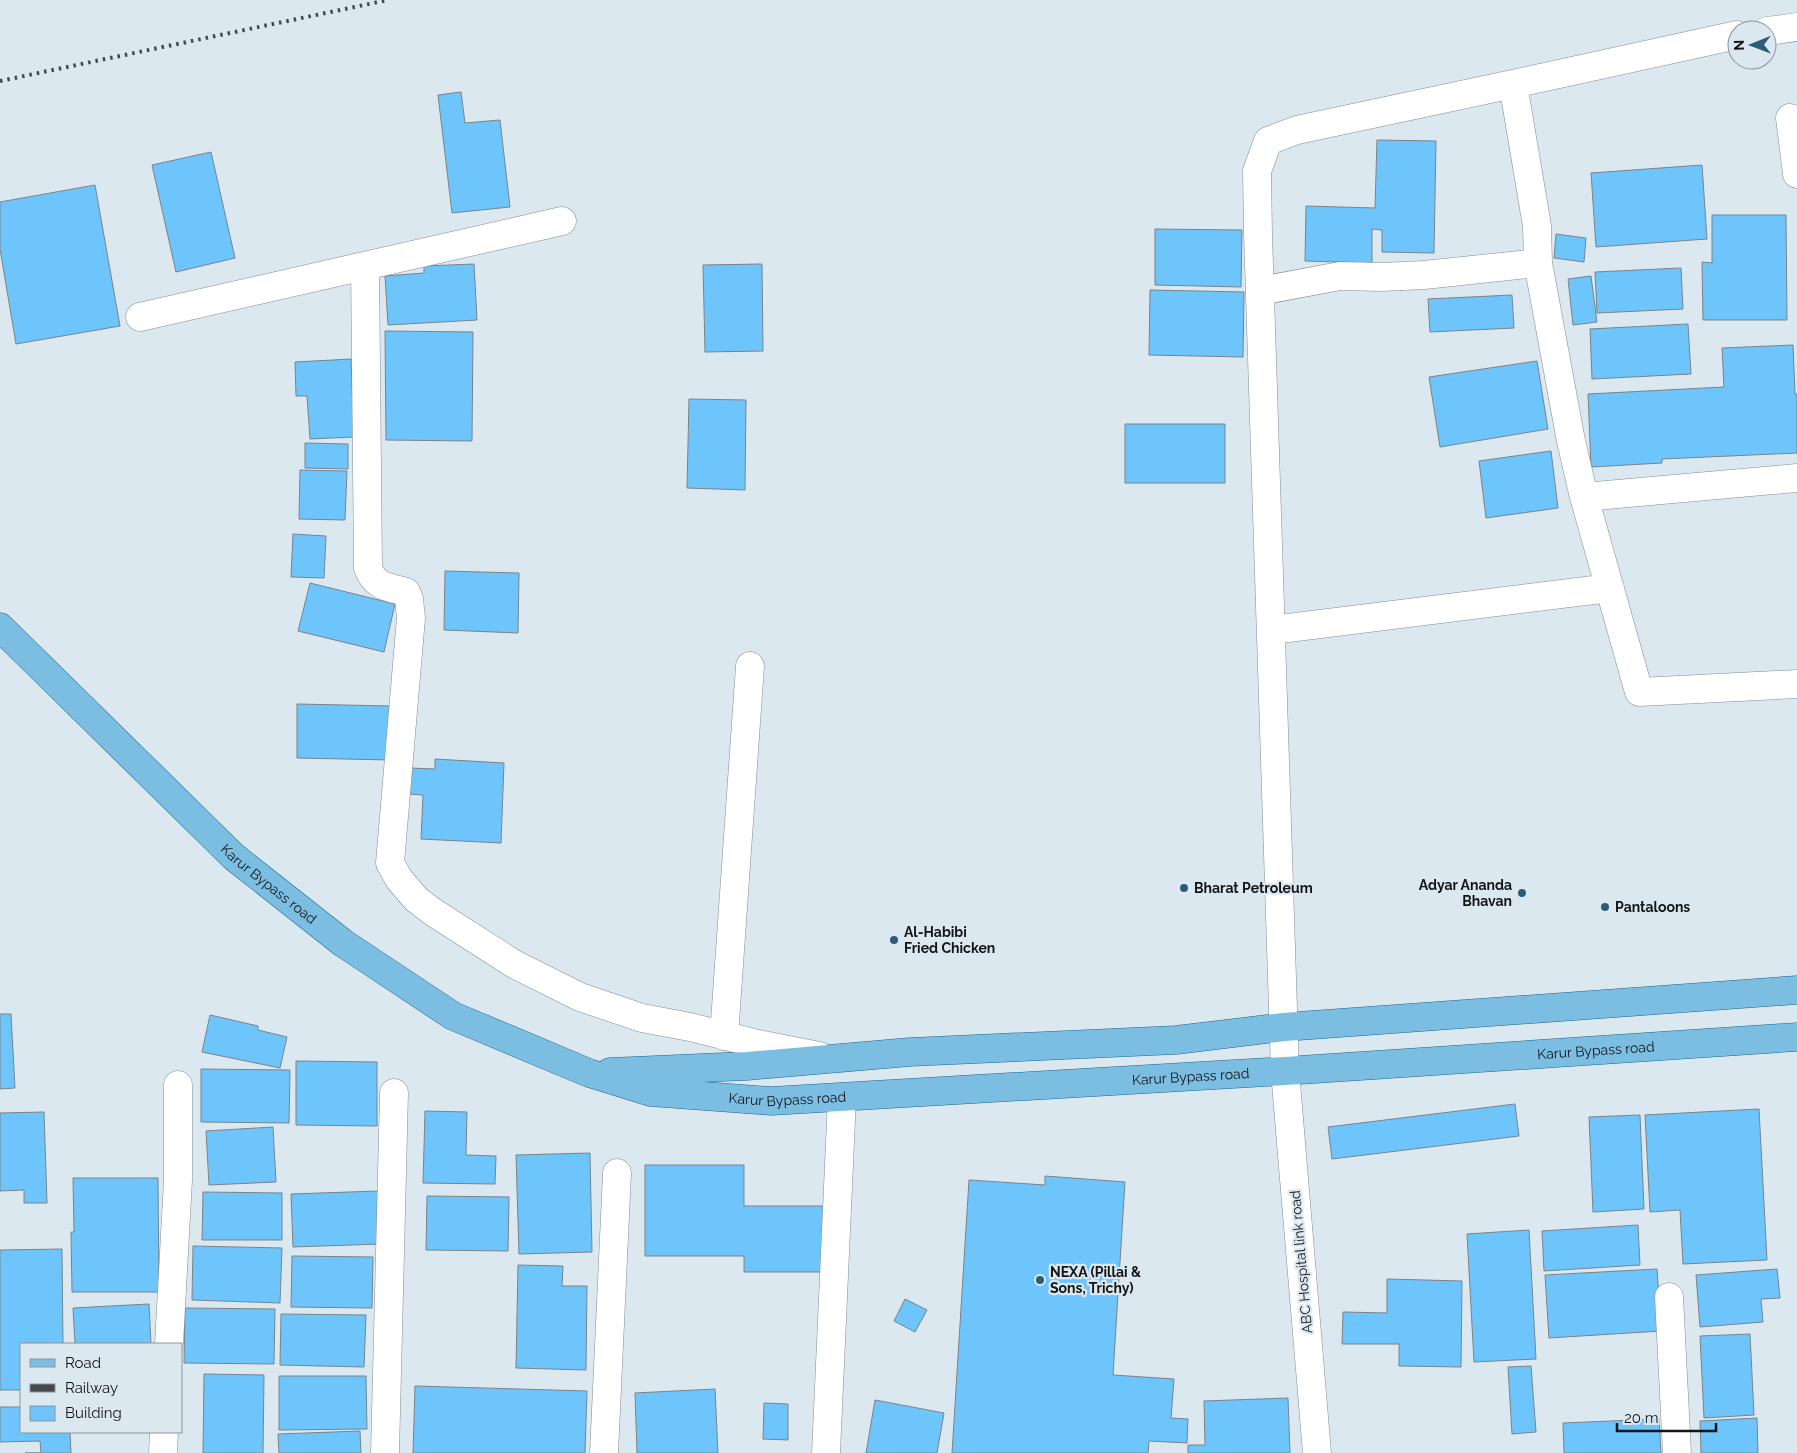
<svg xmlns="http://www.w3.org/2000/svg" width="1797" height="1453" viewBox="0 0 1797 1453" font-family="Raleway,sans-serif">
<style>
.building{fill:#6ec5fc;stroke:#79838b}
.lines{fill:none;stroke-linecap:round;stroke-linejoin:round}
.minor-casing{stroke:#828d94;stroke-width:29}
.major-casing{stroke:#1d668e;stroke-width:29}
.minor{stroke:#fff;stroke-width:28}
.major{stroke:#7cbee2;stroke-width:28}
.rail{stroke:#43494d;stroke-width:4;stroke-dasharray:2.5 5;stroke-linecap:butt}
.poi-dot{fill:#2c5c7a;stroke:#dce8f0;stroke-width:2}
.labels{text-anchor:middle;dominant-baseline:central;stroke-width:4.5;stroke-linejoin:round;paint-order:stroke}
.street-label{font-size:14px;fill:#111518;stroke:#dce8f0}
.poi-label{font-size:14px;font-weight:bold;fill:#111518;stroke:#dce8f0;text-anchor:start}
</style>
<rect width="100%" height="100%" fill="#dce8f0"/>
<!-- building -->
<path class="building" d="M 461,92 L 465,123 L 500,120 L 510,207 L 452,213 L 438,95 Z
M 1377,140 L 1436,141 L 1434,253 L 1382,252 L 1382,230 L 1372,229 L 1372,263 L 1305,261 L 1306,206 L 1375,208 Z
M 211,152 L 235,258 L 176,272 L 152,165 Z
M 1702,165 L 1707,239 L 1596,247 L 1591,173 Z
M 95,185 L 120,326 L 16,344 L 0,249 L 0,202 Z
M 1712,215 L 1786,215 L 1787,320 L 1703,320 L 1702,262 L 1712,263 Z
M 1155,229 L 1242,230 L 1241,287 L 1155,285 Z
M 1556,234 L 1586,238 L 1584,262 L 1554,258 Z
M 474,264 L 477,320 L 388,325 L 385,276 L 424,273 L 424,266 Z
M 762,264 L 763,351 L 705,352 L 703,265 Z
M 1681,268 L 1683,309 L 1597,313 L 1595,272 Z
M 1591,276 L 1597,322 L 1573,325 L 1568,279 Z
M 1150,290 L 1244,292 L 1243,357 L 1149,355 Z
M 1512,295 L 1514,328 L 1430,332 L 1428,299 Z
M 1688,324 L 1691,374 L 1592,379 L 1590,329 Z
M 385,331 L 473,332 L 472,441 L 386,440 Z
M 1793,345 L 1795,394 L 1797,394 L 1797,453 L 1662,459 L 1662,463 L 1591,467 L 1588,394 L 1724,387 L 1722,348 Z
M 351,359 L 354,437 L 310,439 L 307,396 L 296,396 L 295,362 Z
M 1537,361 L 1548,429 L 1440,447 L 1429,377 Z
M 689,399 L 746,400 L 745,490 L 687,488 Z
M 1125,424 L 1225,424 L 1225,483 L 1125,483 Z
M 305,443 L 348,444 L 348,469 L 305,468 Z
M 1551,451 L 1558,508 L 1486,518 L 1479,461 Z
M 300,470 L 347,471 L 345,520 L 299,519 Z
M 293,534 L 326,536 L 324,578 L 291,577 Z
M 445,571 L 519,573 L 518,633 L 444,630 Z
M 310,583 L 395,604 L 384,652 L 298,631 Z
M 297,704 L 392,706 L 391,760 L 297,758 Z
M 435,759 L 504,763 L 501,843 L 421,839 L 423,795 L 409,794 L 410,768 L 435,769 Z
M 0,1014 L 11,1014 L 15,1088 L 0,1089 Z
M 210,1015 L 258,1026 L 258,1030 L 287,1037 L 280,1068 L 202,1052 Z
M 296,1061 L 377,1062 L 377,1126 L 296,1125 Z
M 201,1069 L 290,1070 L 289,1123 L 201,1122 Z
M 1515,1104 L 1519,1136 L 1332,1159 L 1328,1127 Z
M 1759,1109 L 1767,1260 L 1683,1264 L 1680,1210 L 1650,1212 L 1645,1115 Z
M 425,1111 L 467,1112 L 466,1155 L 496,1156 L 495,1184 L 423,1183 Z
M 44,1112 L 47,1203 L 24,1203 L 24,1190 L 0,1191 L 0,1113 Z
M 1640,1115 L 1644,1209 L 1593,1212 L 1589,1117 Z
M 273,1127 L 276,1182 L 209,1185 L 206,1131 Z
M 590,1153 L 592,1252 L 519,1254 L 516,1155 Z
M 645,1165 L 744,1165 L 744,1206 L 824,1206 L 824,1272 L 744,1272 L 744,1256 L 645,1256 Z
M 1045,1176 L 1125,1182 L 1113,1375 L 1174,1379 L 1171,1418 L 1188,1419 L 1187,1443 L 1149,1441 L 1148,1453 L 952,1453 L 969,1180 L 1045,1185 Z
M 73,1178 L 158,1178 L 159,1292 L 72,1292 L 71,1232 L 74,1232 Z
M 378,1191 L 380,1244 L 293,1247 L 291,1194 Z
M 203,1192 L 282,1193 L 282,1240 L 202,1240 Z
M 427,1196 L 509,1197 L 508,1251 L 426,1250 Z
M 1638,1225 L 1640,1265 L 1544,1271 L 1542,1231 Z
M 1529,1230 L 1536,1359 L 1474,1362 L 1467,1234 Z
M 193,1246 L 282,1248 L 280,1303 L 192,1300 Z
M 62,1249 L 63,1344 L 21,1344 L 21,1390 L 0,1390 L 0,1250 Z
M 292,1256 L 373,1257 L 372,1308 L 291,1307 Z
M 518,1265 L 563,1266 L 562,1286 L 587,1286 L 586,1370 L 516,1368 Z
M 1657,1269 L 1661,1331 L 1549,1338 L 1545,1275 Z
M 1777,1269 L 1780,1298 L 1761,1299 L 1763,1322 L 1700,1327 L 1696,1275 Z
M 1387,1279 L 1462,1281 L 1461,1367 L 1399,1366 L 1399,1344 L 1342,1344 L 1343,1312 L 1387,1313 Z
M 905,1299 L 927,1310 L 915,1332 L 894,1321 Z
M 149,1304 L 151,1344 L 75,1344 L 73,1308 Z
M 185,1308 L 275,1309 L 274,1364 L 184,1363 Z
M 281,1314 L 366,1315 L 364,1367 L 280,1365 Z
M 1750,1334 L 1754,1415 L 1704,1418 L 1700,1336 Z
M 1531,1366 L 1536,1432 L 1512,1434 L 1508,1367 Z
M 204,1374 L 264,1375 L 263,1453 L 203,1453 Z
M 279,1376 L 366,1376 L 367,1429 L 279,1430 Z
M 415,1386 L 587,1391 L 585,1453 L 413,1453 Z
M 715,1389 L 718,1453 L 637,1453 L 635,1393 Z
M 1288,1398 L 1290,1453 L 1188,1453 L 1188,1445 L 1205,1445 L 1204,1401 Z
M 875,1400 L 944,1413 L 937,1453 L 866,1453 Z
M 764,1403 L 788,1404 L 788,1440 L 763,1439 Z
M 0,1407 L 21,1407 L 21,1432 L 70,1432 L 71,1453 L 25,1453 L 41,1453 L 40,1441 L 0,1442 Z
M 1757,1418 L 1758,1453 L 1701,1453 L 1700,1421 Z
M 1659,1419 L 1661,1453 L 1564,1453 L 1563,1423 Z
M 360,1431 L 361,1453 L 279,1453 L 278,1434 Z"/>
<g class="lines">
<!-- minor casing -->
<g class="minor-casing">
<path id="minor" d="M 1767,31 L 1797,27
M 1513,84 L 1737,35
M 1790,118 L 1797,174
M 365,266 L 368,568 C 375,587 388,587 406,592 L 409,599 L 411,618 L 390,863 L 399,879 L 416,899 L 433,912 L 514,964 L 580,997 L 642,1018 L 690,1027 L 758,1044 L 819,1056
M 1260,291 L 1340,276 L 1382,277 L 1424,275 L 1538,263
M 140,317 L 562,221
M 1584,497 L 1797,478
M 1272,630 L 1610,588
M 724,1036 L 750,666
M 1669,1297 L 1677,1453
M 169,1344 L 178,1180 L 178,1085
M 163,1453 L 164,1432
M 385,1453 L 394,1093
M 604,1453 L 617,1173
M 826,1453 L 842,1098
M 1317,1453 L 1285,1071 L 1258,234 L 1257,171 L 1268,141 L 1297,130 L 1513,84 L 1537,226 L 1538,263 L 1571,441 L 1584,497 L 1639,692 L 1797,684"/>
</g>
<!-- major casing -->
<g class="major-casing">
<g id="major">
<path id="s1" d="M 0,627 L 234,857 L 343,943 L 453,1016 L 589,1073 L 650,1092 L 771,1101 L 1285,1071 L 1797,1037"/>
<path d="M 610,1072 L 747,1066 L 910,1052 L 1176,1040 L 1284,1027 L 1797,990"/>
</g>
</g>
<!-- minor -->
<use href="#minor" class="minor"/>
<!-- major -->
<use href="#major" class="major"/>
<!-- rail -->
<path class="rail" d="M 0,81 L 388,0"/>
</g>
<!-- markers -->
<g class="poi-dot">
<circle cx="1184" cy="888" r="5"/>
<circle cx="1522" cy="893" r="5"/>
<circle cx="1605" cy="907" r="5"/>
<circle cx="894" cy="940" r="5"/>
<circle cx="1040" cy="1280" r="5"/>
</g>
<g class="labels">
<!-- street labels -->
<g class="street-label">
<text stroke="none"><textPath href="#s1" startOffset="372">Karur Bypass road</textPath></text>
<text stroke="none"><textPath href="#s1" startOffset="1758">Karur Bypass road</textPath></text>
<text stroke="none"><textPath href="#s1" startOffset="1352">Karur Bypass road</textPath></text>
<text stroke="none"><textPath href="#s1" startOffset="948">Karur Bypass road</textPath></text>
<text transform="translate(1301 1262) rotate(-95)">ABC Hospital link road</text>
</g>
<!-- poi labels -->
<g class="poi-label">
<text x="1512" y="885" text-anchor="end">Adyar Ananda<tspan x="1512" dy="16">Bhavan</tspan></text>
<text x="1194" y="888">Bharat Petroleum</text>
<text x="1615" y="907">Pantaloons</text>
<text x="904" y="932">Al-Habibi<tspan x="904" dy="16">Fried Chicken</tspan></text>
<text x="1050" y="1272">NEXA (Pillai &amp;<tspan x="1050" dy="16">Sons, Trichy)</tspan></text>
</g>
</g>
<!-- legend -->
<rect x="20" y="1343" width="162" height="90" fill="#dce8f0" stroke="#8b949a"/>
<rect x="30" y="1359" width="25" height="8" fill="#7cbee2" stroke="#8b949a"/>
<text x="65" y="1368" font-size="15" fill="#111518">Road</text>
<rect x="30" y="1384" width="25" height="8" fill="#43494d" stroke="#8b949a"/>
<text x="65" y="1393" font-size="15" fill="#111518">Railway</text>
<rect x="30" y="1406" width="25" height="15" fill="#6ec5fc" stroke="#8b949a"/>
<text x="65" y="1418" font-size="15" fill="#111518">Building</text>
<!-- north arrow -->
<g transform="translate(1752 45) rotate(269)"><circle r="24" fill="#dce8f0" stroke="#8b949a"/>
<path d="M0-4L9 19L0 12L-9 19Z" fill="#2c5c7a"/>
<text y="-8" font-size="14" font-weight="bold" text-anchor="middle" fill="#111518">N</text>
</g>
<!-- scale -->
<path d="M1617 1423v8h99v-8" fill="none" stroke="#111518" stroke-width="2.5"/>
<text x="1624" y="1423" font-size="15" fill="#111518" stroke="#dce8f0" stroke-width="4" paint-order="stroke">20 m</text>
</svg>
